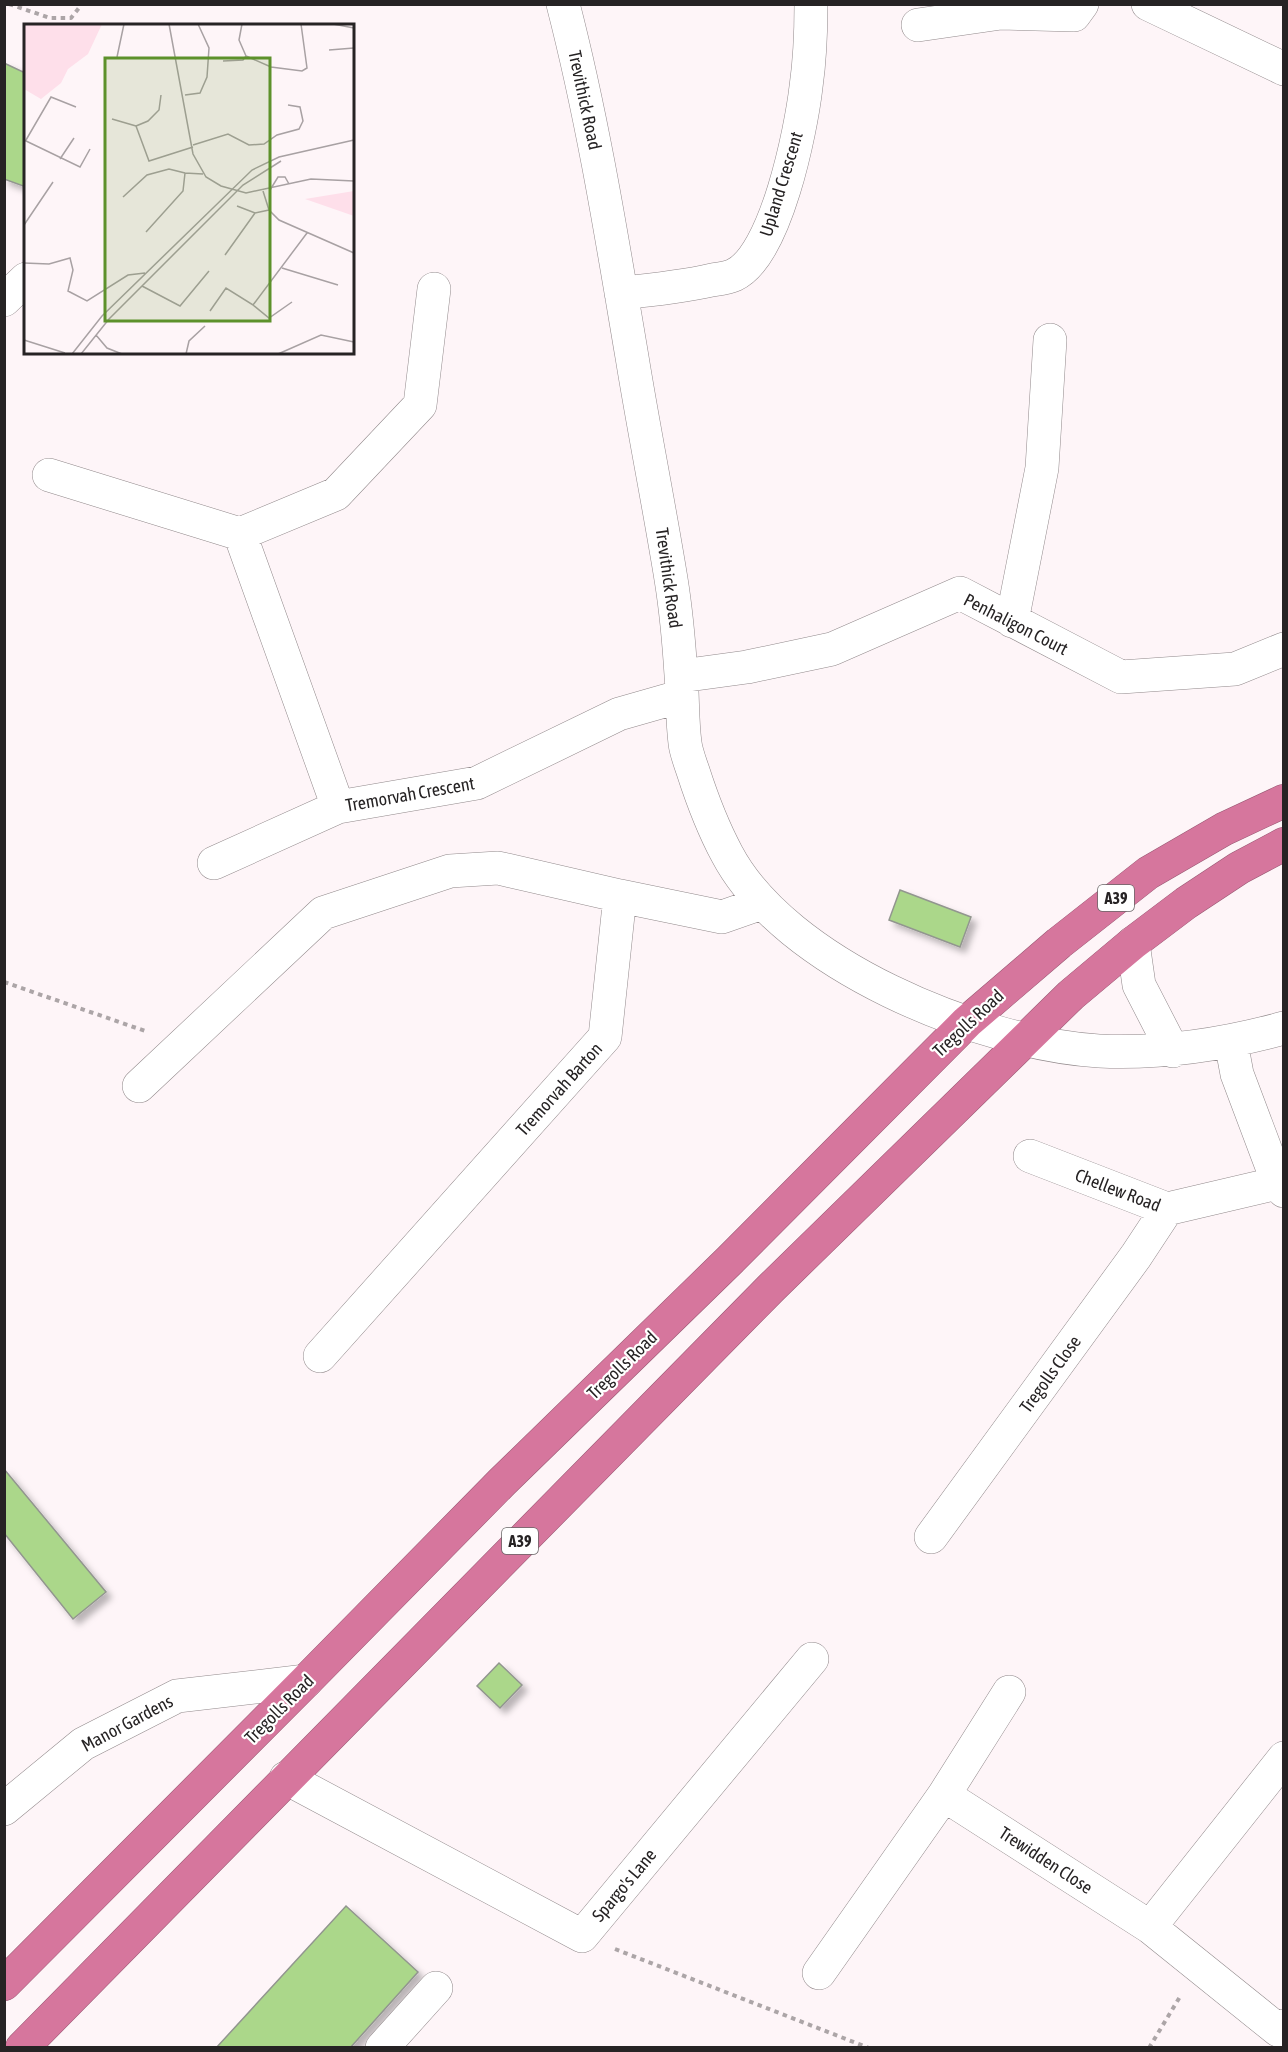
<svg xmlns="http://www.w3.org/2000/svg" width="1288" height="2052" viewBox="0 0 1288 2052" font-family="'Asap Condensed',sans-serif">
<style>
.building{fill:#abd78a;stroke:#92968f;stroke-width:1.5;filter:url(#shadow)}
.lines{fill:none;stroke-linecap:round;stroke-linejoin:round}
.minor-casing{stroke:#91898b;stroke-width:34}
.highway-casing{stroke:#985973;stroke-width:34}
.path{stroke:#aca5a7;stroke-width:4;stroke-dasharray:4.5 4.5;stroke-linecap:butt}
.minor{stroke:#fff;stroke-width:33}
.highway{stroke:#d6769d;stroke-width:33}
.labels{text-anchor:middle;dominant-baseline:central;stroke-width:4.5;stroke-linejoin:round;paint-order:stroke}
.shield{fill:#fff;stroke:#676566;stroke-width:1.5}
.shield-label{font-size:16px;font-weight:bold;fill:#262324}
.street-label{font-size:18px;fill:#262324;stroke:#fff}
.inset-road{fill:none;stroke:#a8a1a3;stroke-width:1.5}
.view{fill:#5d912b;fill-opacity:0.15;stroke:#5d912b;stroke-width:3}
.inset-edge{fill:none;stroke:#262324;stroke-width:3}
</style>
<defs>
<filter id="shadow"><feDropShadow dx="5.5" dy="5.5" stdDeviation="3" flood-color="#0004"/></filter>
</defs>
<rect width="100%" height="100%" fill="#fef5f8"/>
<!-- building -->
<path class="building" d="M 4,63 L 23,72 L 26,65 L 26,187 L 4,179 Z
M 900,890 L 971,917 L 960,947 L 889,920 Z
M 4,1469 L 106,1592 L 73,1619 L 4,1533 Z
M 499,1663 L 522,1685 L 500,1708 L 477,1686 Z
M 346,1906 L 418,1972 L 350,2048 L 216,2048 Z"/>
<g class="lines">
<!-- minor casing -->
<g class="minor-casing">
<path id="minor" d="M 563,4 C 593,120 612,239 632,357 C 644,431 659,505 671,579 C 676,610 679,643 681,675 C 683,698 682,720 685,743 C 686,752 690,762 693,771 C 702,799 713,828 727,854 C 785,964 980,1044 1099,1051 C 1163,1054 1222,1045 1284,1028
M 1148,4 L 1284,69
M 918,25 L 1001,13 L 1074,15 L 1082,4
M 621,293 C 652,290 682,287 712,280 C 719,279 728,278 734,275 C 776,256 801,130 806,87 C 810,59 811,32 811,4
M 4,300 L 26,279
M 49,475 L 240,534
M 240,534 L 338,807 L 477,783 L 619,714 L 682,696
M 240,534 L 336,494 L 420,405 L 434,289
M 1012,621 L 1042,468 L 1050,340
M 681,676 L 747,667 L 832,649 L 960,593 L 1121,677 L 1235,669 L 1284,649
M 214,863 L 338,807
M 1133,943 L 1139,985 L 1173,1051
M 1231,1042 L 1237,1074 L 1278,1183 L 1284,1191
M 139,1086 L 323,913 L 450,871 L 498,868 L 620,896
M 1030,1156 L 1167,1209 L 1278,1183
M 320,1356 L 605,1037 L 620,896 L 722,917 L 762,903
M 931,1537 L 1136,1256 L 1167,1209
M 286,1778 L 582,1936 L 812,1659
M 944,1795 L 1009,1692
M 4,1809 L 83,1744 L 177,1696 L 306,1681
M 1150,1927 L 1278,2030 L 1284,2026
M 819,1973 L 944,1795 L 1150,1927 L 1284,1758
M 382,2048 L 436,1988"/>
</g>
<!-- highway casing -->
<g class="highway-casing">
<path id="highway" d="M 4,1984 L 306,1681 L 502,1482 L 730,1260 L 967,1022 L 1059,943 L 1148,873 L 1224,829 L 1284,801
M 22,2048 L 771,1288 L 1071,995 L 1133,943 L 1186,903 L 1239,868 L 1284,844"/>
</g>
<!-- path -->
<path class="path" d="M 9,4 L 50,18 L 71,18 L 82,4
M 4,982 L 148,1032
M 615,1949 L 869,2048
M 1149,2048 L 1181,1995"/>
<!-- minor -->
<use href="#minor" class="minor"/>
<!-- highway -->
<use href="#highway" class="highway"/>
</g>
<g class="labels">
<!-- shield labels -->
<g class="shield">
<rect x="1098" y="885" width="36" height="26" rx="4.5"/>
<rect x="502" y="1528" width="36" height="26" rx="4.5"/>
</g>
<g class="shield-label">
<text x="1116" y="898">A39</text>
<text x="520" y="1541">A39</text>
</g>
<!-- street labels -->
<g class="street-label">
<text transform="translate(585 100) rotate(78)">Trevithick Road</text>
<text transform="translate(781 184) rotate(-73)">Upland Crescent</text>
<text transform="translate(669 578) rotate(82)">Trevithick Road</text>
<text transform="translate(1016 624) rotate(27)">Penhaligon Court</text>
<text transform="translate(410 794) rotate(-10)">Tremorvah Crescent</text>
<text transform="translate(968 1023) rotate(-43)">Tregolls Road</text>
<text transform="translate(559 1089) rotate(-48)">Tremorvah Barton</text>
<text transform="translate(1118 1190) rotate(21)">Chellew Road</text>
<text transform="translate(622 1365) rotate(-44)">Tregolls Road</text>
<text transform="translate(1050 1374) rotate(-54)">Tregolls Close</text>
<text transform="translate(279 1709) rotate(-45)">Tregolls Road</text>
<text transform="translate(127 1723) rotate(-28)">Manor Gardens</text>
<text transform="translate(1046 1860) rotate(33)">Trewidden Close</text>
<text transform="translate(624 1885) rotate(-50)">Spargo's Lane</text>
</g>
</g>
<!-- overview -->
<g transform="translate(24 24)">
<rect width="330" height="330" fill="#fef5f8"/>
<path d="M 330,167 L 330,192 L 281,175 Z" fill="#fedfea"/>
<path d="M 0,0 L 78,0 L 64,30 L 44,45 L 37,59 L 17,75 L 0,65 Z" fill="#fedfea"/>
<path class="inset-road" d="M 145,0 L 169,130 L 182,153 L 197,162 L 222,169 L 287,155 L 330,157M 218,0 L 215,16 L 222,32 L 247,43 L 278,47 L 283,44 L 277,0M 309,0 L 330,4M 305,26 L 330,24M 93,33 L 100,0M 199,37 L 219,36 L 222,32M 161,71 L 176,69 L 183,53 L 185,24 L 174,0M 88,95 L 112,102M 112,102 L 125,137 L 169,123M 112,102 L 124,97 L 135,86 L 137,71M 0,116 L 56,143 L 66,125M 2,116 L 27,73 L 52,83M 169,121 L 204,110 L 225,121 L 240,120 L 253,111 L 275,105 L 279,97 L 276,83 L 264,81M 36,135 L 50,114M 246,166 L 254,153 L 261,153 L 265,160M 239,167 L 245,186 L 255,196 L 330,229M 99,173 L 123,151 L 145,145 L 161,149M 213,182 L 231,189 L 245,186M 0,201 L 29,158M 122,208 L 159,167 L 161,149 L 179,150M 201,231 L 231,189M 0,239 L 25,240 L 46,234 L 49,246 L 44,267 L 63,277 L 104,251 L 121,249M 258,244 L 314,261M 118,262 L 156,282 L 185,247M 229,281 L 245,294 L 268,278M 186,287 L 202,264 L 229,281 L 283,209M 72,311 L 83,324 L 98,330M 0,316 L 41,329M 48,330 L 78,292 L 228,146 L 255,133 L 330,116M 57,330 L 85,295 L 219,161 L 257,137M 162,330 L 165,317 L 181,302M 254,330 L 297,311 L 330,318"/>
<path class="view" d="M 81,34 L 246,34 L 246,297 L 81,297 Z"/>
<rect width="330" height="330" class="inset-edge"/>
</g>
<!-- border -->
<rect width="1288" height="2052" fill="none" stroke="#262324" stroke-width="12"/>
</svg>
